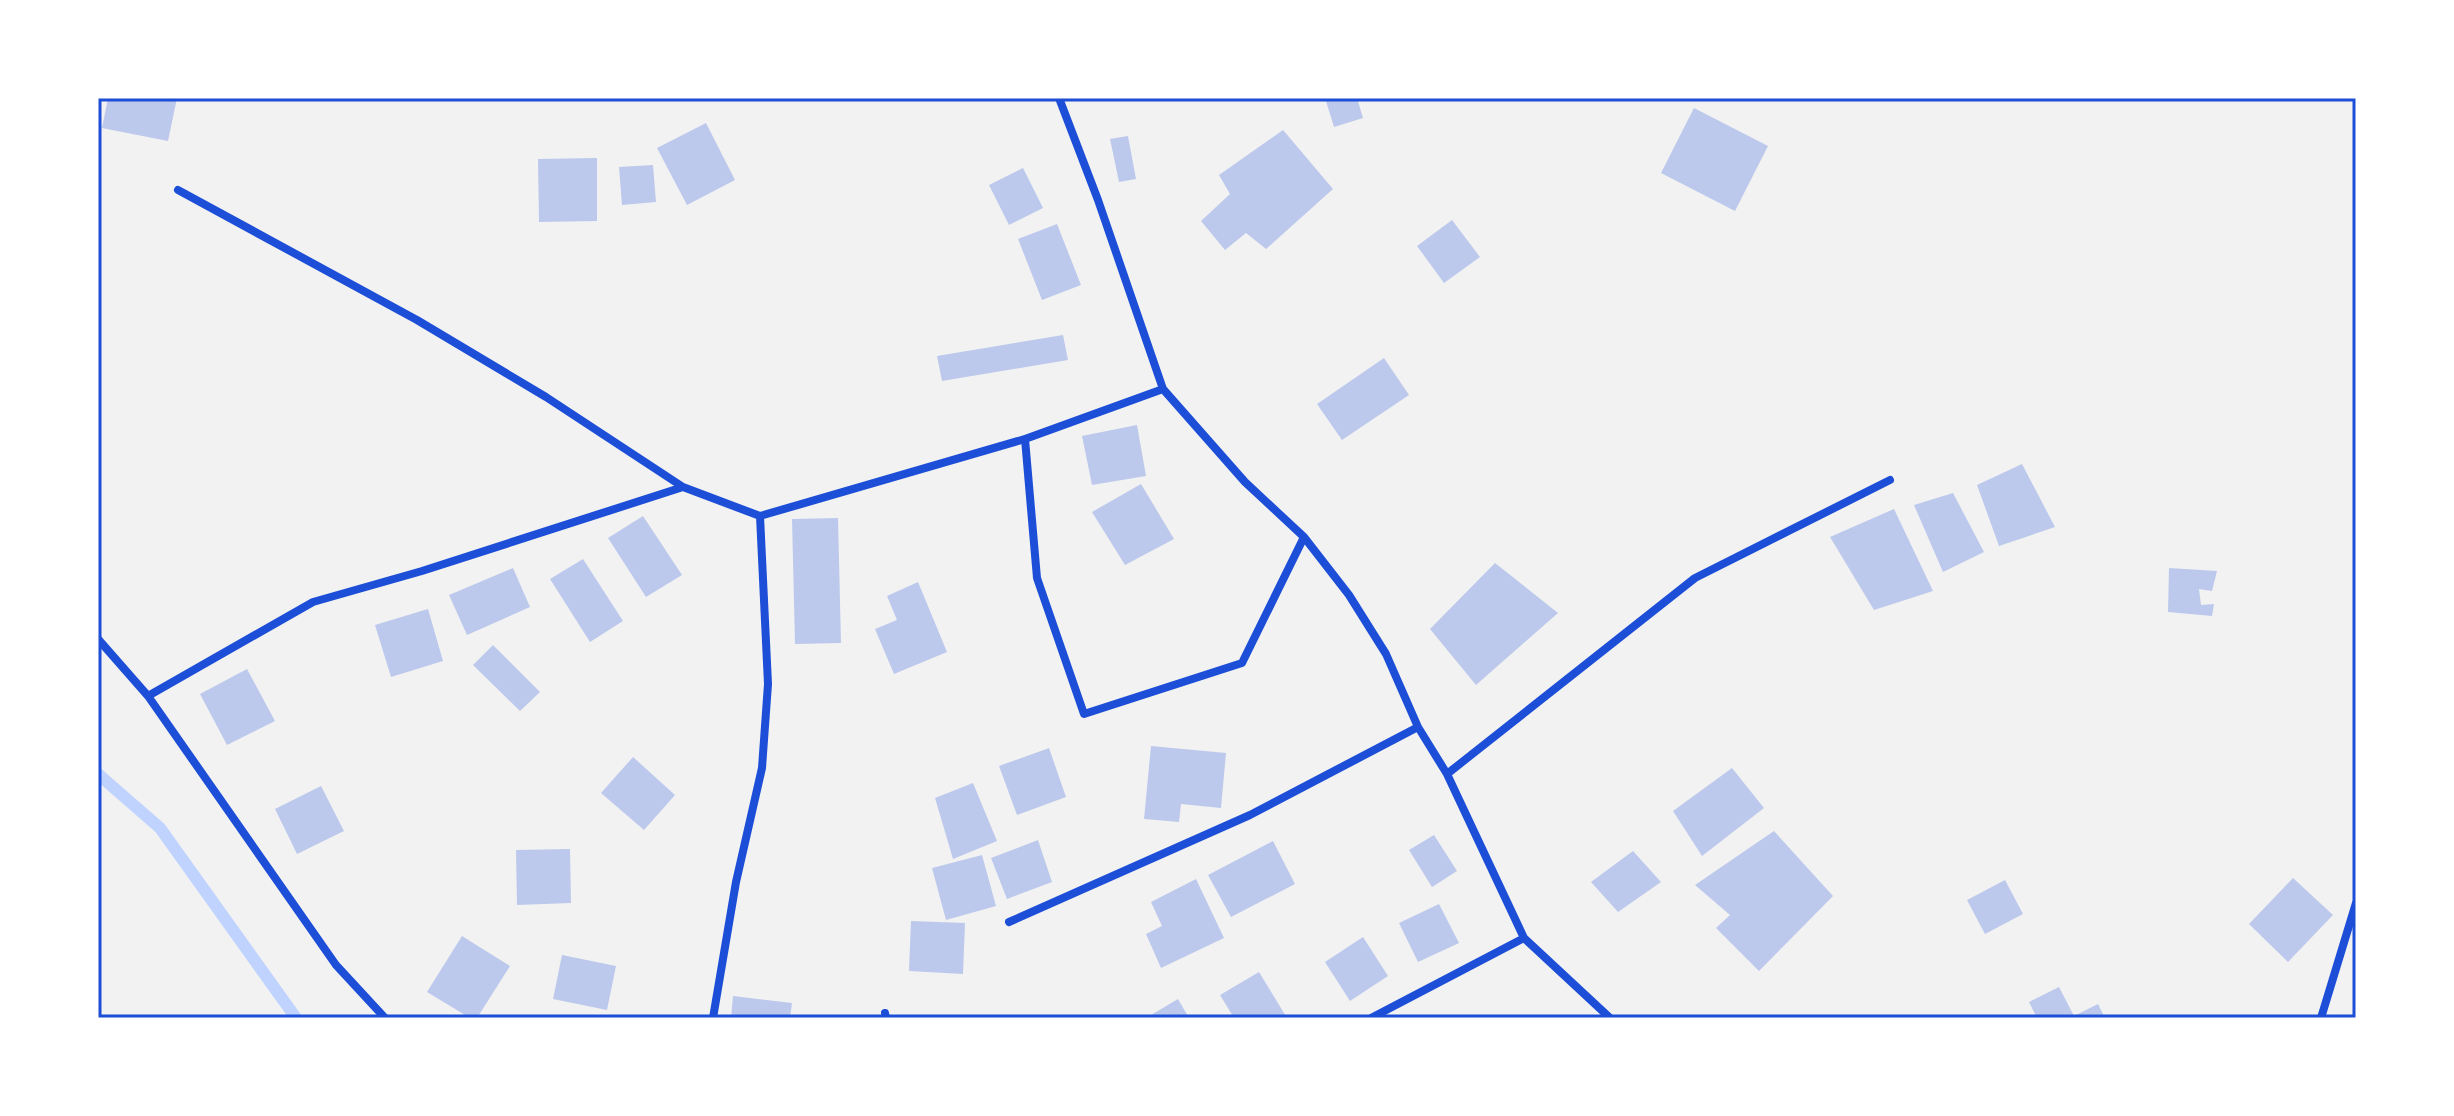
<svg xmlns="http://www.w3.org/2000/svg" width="2454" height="1116" viewBox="0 0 2454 1116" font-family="'Asap Condensed',sans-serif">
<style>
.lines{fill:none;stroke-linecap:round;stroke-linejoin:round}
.stream{stroke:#bfd3fe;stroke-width:12}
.building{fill:#bdc9ec}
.minor{stroke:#1d4ed8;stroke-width:8}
.neatline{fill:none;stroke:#1d4ed8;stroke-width:3}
</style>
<rect width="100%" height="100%" fill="#f2f2f2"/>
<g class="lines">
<!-- stream -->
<path class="stream" d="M 98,774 L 160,828 L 296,1018"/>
</g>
<!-- building -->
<path class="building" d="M 108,98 L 177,98 L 168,141 L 102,128 Z
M 1325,98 L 1357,98 L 1363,118 L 1334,127 Z
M 1694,108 L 1768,146 L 1735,211 L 1661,173 Z
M 706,123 L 735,180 L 687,205 L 657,148 Z
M 1283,130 L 1333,189 L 1266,249 L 1246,233 L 1225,250 L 1201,221 L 1230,194 L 1219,175 Z
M 1128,136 L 1136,179 L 1119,182 L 1110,139 Z
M 597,158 L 597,221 L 539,222 L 538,159 Z
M 653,165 L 656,202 L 622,205 L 619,167 Z
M 1023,168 L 1043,208 L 1009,225 L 989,185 Z
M 1452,220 L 1480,257 L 1444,283 L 1417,246 Z
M 1057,224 L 1081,285 L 1042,300 L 1018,239 Z
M 1063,335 L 1068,360 L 942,381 L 937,356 Z
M 1384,358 L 1409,395 L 1342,440 L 1317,404 Z
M 1137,425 L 1146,476 L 1092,485 L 1082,436 Z
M 2022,464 L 2055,527 L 1999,546 L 1977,485 Z
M 1141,484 L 1174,539 L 1125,565 L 1092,512 Z
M 1953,493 L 1984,552 L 1943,572 L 1914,505 Z
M 1894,509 L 1933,591 L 1874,610 L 1830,537 Z
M 643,516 L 682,575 L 646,597 L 608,538 Z
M 838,518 L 841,643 L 795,644 L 792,519 Z
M 583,559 L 623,621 L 590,642 L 550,579 Z
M 1495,563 L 1558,613 L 1476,685 L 1430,629 Z
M 513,568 L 530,607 L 467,635 L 449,595 Z
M 2169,568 L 2217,571 L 2212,591 L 2199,589 L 2201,605 L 2214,604 L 2212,616 L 2168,612 Z
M 918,582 L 947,652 L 894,674 L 875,629 L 897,620 L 887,596 Z
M 428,609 L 443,661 L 391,677 L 375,625 Z
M 493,645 L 540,692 L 520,711 L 473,665 Z
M 247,669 L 275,721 L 227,745 L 200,694 Z
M 1151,746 L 1226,753 L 1221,808 L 1181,804 L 1179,822 L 1144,819 Z
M 1049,748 L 1066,797 L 1017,815 L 999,766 Z
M 633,757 L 675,795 L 644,830 L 601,793 Z
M 1732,768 L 1764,808 L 1702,856 L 1673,811 Z
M 973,783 L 997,841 L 953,859 L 935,798 Z
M 321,786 L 344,831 L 297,854 L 275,809 Z
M 1774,831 L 1833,896 L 1759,971 L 1716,928 L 1730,915 L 1695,885 Z
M 1434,835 L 1457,871 L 1432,887 L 1409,850 Z
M 1038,840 L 1052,882 L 1007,899 L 991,858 Z
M 1273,841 L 1295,884 L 1231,917 L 1208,875 Z
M 570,849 L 571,903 L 517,905 L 516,850 Z
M 1633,851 L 1661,882 L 1618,912 L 1591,882 Z
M 982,855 L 996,906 L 946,920 L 932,868 Z
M 2293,878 L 2333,915 L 2288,962 L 2249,924 Z
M 1196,879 L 1224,938 L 1161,968 L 1146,934 L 1162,926 L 1151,902 Z
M 2005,880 L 2023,914 L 1985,934 L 1967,900 Z
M 1439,904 L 1459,943 L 1418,962 L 1399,923 Z
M 911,921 L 965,923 L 963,974 L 909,971 Z
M 462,936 L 510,966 L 477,1018 L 470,1018 L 427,992 Z
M 1363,937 L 1388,976 L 1350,1001 L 1325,962 Z
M 562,955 L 616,966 L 607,1010 L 553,999 Z
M 1259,972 L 1287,1018 L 1234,1018 L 1220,995 Z
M 2059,987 L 2074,1016 L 2098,1004 L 2105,1018 L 2037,1018 L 2029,1002 Z
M 733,996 L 792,1003 L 790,1018 L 731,1018 Z
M 1178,999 L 1189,1018 L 1146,1018 Z"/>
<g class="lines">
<!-- minor -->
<path class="minor" d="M 1059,98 L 1098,200 L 1163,389 L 1245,482 L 1304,537 L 1349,595 L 1386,654 L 1418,727 L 1447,774 L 1524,938 L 1610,1018
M 178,190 L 417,320 L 546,397 L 683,487
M 1025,439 L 1037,578 L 1084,714 L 1242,663 L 1304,537
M 98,639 L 148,696 L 336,965 L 385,1018
M 148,696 L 313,602 L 422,571 L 683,487 L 760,516 L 1025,439 L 1163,389
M 1447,774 L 1695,578 L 1890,480
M 1009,922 L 1250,815 L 1418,727
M 885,1013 L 886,1018
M 713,1018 L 736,882 L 762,768 L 768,684 L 760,516
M 1371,1018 L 1524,938
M 2321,1018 L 2356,903"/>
</g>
<!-- border -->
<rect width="2454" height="1116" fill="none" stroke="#ffffff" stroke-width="200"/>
<rect x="100" y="100" width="2254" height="916" class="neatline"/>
</svg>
